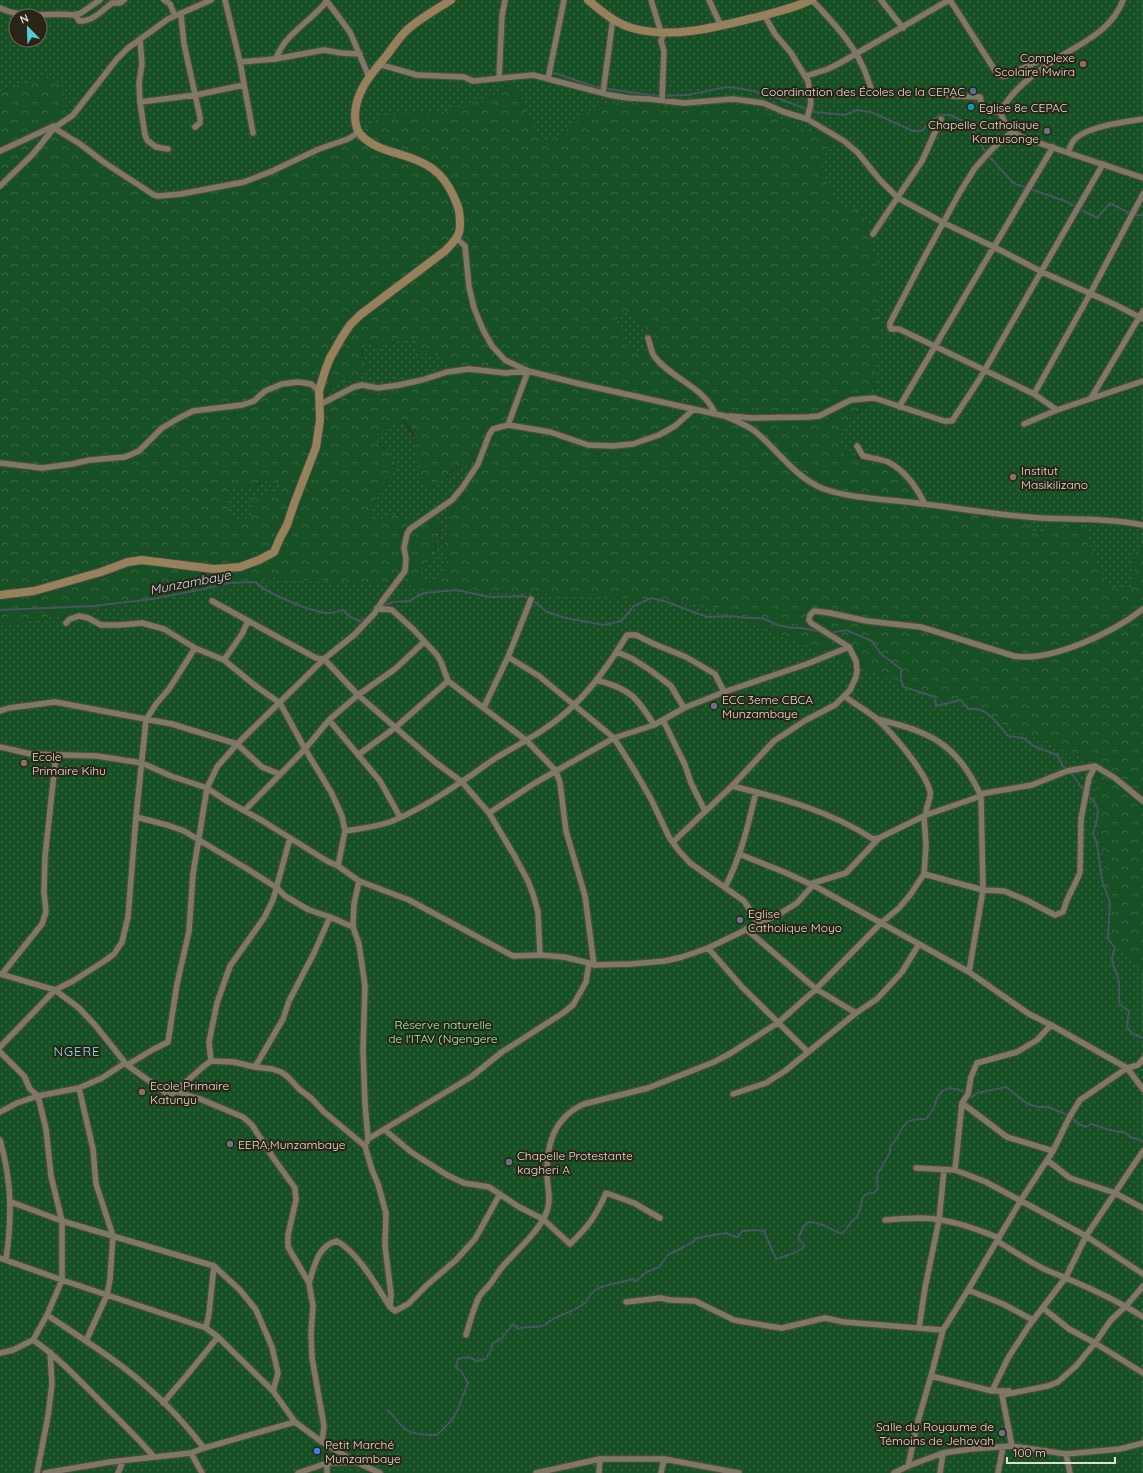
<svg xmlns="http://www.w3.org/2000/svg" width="1143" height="1473" viewBox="0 0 1143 1473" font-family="Quicksand,sans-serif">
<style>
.green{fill:url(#green-dots);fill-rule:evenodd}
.forest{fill:url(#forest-crowns);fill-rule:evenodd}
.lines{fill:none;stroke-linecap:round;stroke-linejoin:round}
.stream{stroke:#475561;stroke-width:2}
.street-casing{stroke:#4e4a3c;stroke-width:8}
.secondary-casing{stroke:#4e4a3c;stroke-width:10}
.street{stroke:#7e7866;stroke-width:5.5}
.secondary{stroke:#93825c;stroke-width:8}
.education-dot{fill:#8d6e63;stroke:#292415;stroke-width:1.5}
.service-dot{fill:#5c6f8a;stroke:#292415;stroke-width:1.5}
.culture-dot{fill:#0f9aa8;stroke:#292415;stroke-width:1.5}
.worship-dot{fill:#6b7280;stroke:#292415;stroke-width:1.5}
.shop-dot{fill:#3f7fe0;stroke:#292415;stroke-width:1.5}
.labels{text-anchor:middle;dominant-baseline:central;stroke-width:4;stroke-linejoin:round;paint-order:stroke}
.poi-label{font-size:12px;fill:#e0ddd3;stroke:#292415;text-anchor:start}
.park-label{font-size:12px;fill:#92fba5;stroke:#292415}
.water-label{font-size:13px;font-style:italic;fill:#cbdbed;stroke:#292415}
.neighbourhood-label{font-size:13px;letter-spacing:1px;fill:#7de9ed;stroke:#292415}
</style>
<defs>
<pattern id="green-dots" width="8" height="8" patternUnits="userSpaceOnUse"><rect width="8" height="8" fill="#175025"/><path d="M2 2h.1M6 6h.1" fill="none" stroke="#386944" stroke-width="1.8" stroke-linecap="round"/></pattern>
<pattern id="forest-crowns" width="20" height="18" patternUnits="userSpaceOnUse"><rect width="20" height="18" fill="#175025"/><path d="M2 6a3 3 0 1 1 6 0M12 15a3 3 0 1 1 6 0" fill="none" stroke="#386944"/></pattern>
</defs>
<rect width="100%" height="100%" fill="#332e1e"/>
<!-- green -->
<path class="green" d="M 0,0 L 1143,0 L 1143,545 C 1141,547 1137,550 1136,552 C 1129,564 1138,576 1131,588 L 1124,589 L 1109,588 C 1097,568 1089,546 1084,523 L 1061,522 L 1056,523 L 1040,534 C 1032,532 1030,529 1027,522 L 917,504 L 858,457 L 852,458 L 841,449 L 839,439 L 849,419 L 854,414 L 861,413 L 867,408 L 873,401 L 881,330 L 877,319 L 876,311 L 881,275 L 875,260 L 863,213 L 856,209 L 840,206 C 831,194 816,170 824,154 C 825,151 829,147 832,144 L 819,132 L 805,132 L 718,103 L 696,110 L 672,109 L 637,103 L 614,103 L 595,107 L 585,114 L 562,135 L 552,140 L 541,140 L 524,109 L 521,96 L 509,84 L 493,96 L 444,112 L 383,116 L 348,141 L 335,145 L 281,170 L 238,185 L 152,199 L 92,156 L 8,88 L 0,92 ZM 16,16 L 40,16 L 40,40 L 16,40 Z
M 625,311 C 633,313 652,331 654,340 C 654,341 653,346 653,347 L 640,354 L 635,350 L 628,349 L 626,346 L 617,321 L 618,316 Z
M 409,338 L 417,339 L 418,345 L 418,347 L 426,354 L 437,355 L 445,361 L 451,368 L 453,374 L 449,376 L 395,390 L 378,397 L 367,393 L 348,397 L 331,402 L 327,396 C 332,384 355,375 367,367 L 363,356 L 363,347 L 369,344 L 379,347 Z
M 404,421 L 417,443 L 422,477 L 446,478 C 453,471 457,467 467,465 L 468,468 L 467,474 L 454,491 L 455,505 L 450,512 L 447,523 L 448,529 L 444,543 L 447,562 L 443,575 C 438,580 425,586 419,580 C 418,569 429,562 434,554 C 437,550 436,548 436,544 C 437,541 439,539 440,536 C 441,523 439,519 430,511 L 406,524 L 402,516 L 399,514 L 379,521 L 373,522 C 367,507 382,490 390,479 L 386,449 L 376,441 L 375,439 C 380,429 393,422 404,421 Z
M 272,478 L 274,478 L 277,483 L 286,484 L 279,490 L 251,501 L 252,513 C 248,520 242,521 234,522 L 232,521 L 227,504 L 231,487 L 254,487 Z
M 274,578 L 703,603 L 1094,762 L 1109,932 L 1143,975 L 1143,1473 L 0,1473 L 0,626 Z"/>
<!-- forest -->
<path class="forest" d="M 48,76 C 65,84 68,94 65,112 L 50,123 L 92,156 L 153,199 L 219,188 L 281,170 L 335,145 L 348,141 L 383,115 L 444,112 L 493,96 L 509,83 L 521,96 L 524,109 L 541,140 L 552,140 L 562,135 L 585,114 L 595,107 L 614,103 L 637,103 L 672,109 L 696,110 L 718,103 L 738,103 L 782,120 L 805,132 L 819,132 L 828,135 L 832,144 C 829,147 825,151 824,154 C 816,170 831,194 840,206 L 856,209 L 863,213 L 875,260 L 881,275 L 876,311 L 877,319 L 881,330 L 873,401 L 867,408 L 861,413 L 854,414 L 849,419 L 839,439 C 840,442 840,446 841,449 C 848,462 869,457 881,462 C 899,469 910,487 917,504 L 1008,514 L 1027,522 C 1030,529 1032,532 1040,534 L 1056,523 L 1061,522 L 1084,523 C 1089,546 1097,568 1109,588 L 1124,589 L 1131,588 C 1138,575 1129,564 1136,552 C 1137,550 1141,547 1143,545 L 1143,975 L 1109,932 L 1094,762 L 703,603 L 274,578 L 0,626 L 0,92 ZM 624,311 C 633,313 652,331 654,340 C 654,341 653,346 653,347 L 640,354 L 635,350 L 628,349 L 626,346 L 617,321 L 618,316 ZM 409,338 L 418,341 L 418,345 L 415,349 L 415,357 C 419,356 423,354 427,354 C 439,352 450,363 453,374 L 449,376 L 402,387 L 378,397 L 363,393 L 331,402 L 327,396 L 328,392 L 333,390 L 335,385 C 343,382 368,376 366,366 C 364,359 361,354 363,347 L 369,344 L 379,347 ZM 403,420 C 425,438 413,465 425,487 C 438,487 445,476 455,469 C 458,467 462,466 467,465 L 468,468 L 467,474 L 454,491 L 455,505 L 446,520 L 448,529 L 444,545 L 447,562 L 443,575 C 438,580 426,585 419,580 L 419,575 L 426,564 L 435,553 L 436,544 L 442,528 L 437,517 L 430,511 L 406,524 L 402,516 L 399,514 L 379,521 L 373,522 C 365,504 391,482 396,466 L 393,457 L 376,441 L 375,438 C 380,429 392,423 403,420 ZM 272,478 L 274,478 L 276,483 L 286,484 L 279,490 L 253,498 L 251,501 L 252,513 C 248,520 242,521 234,522 L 232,521 L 227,504 L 231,487 L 254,487 Z"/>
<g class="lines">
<!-- stream -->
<path class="stream" d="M 555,73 L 595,87 L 657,96 L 688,95 L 721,88 L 730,87 L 743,89 L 766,94 L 815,112 L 845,115 L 857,110 L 871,112 L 913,131 L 922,131 L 932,120 L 940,115 L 950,115 L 969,124 L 986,153 L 1013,183 L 1065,201 L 1097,218 L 1110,203 L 1133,215 L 1143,215
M 382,606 L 393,602 L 409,601 L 424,593 L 456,590 L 490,597 L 523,596 L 531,599 L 547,612 L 566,618 L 604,625 L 621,621 L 634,606 L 651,598 L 664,601 L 707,617 L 731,616 L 747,618 L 762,618 L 778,625 L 792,628 L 802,628 L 822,632
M 0,610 L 94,606 L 152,599 L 204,589 L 228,583 L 256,582 C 265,593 316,614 330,613 C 334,613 339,611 343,610 L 350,617 L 361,621 L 369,616
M 830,633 L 846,630 L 872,641 L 881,654 L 901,669 L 901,681 L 904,687 L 935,697 L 936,706 L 961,700 L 968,709 C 972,709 978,709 981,710 C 992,715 1001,727 1008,736 L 1023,738 L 1034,746 L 1057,755 L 1063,766 L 1073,775 L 1083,790 L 1095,803 L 1098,810 L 1097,820 L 1093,833 L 1097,844 L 1102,880 L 1110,903 L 1108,939 L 1115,948 C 1107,967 1119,969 1119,985 C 1120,992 1118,998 1120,1005 L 1129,1011 L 1127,1027 L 1133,1034 L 1143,1038
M 387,1410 C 394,1415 400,1425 405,1429 C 414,1435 427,1435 437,1435 L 452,1420 L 457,1411 L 468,1383 L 461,1371 L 456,1368 L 458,1359 L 469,1357 L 477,1361 L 486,1359 L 490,1352 L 493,1343 L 501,1339 L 513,1324 L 518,1329 C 527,1325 536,1329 545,1325 C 547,1324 548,1322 550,1321 C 561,1314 576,1311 586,1302 C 588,1299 590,1294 593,1292 C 604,1283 619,1284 632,1279 L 636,1281 L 647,1272 L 659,1267 L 668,1255 L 693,1242 L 697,1238 L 726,1233 L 730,1235 L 738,1237 L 742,1231 L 757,1230 L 764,1231 L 776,1259 L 794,1253 L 803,1248 L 804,1245 L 798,1238 L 804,1226 L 809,1222 C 822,1222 831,1230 842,1234 C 847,1230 848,1225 852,1221 C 854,1219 856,1218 857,1216 C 864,1207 857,1192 874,1193 L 878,1188 L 877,1180 L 878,1173 L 886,1160 L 890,1152 L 890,1146 C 895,1143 895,1140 898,1136 C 906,1120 908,1119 926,1119 C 929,1115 933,1110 935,1105 C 936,1102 936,1099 938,1096 C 947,1082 962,1090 972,1097 L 977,1093 L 1006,1087 L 1028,1104 L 1038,1107 L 1048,1107 L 1070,1116 L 1079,1124 L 1086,1127 L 1091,1124 L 1110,1130 L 1126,1133 L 1130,1137 L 1143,1141"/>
<!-- street casing -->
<g class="street-casing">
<path id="street" d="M 164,0 L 170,4 L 175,16
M 225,0 L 240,62 L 253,133
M 326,0 L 350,32 L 369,77
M 651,0 L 661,32
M 709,0 L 721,26
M 812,0 C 830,19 851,41 862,65 C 866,72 868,81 871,88
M 881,0 L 903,28
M 950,0 L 998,75 L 1005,76 L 1010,74 L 1041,60 L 1048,58 L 1055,60
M 1123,0 C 1112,31 1081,43 1055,60 C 1034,74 1013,89 1000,112 C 1006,127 1009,131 1024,138 L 1143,178
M 0,8 C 25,20 48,12 74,15 L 81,13 L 100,0
M 76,15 L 79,21 C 92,22 103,10 112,3 L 120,3 L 124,0
M 181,15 L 184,44 L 200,117 L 200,123 L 195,127
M 764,15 L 775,34 L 791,53 L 808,81 L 811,103 L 807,119
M 140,39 L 142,64 L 139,83 L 140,102 L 145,135 L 147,140 L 156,147 L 168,149
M 275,59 C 279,53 282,45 287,40 C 299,26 315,16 327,1
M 240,62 L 275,59 L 324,50 L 341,53 L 360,54
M 378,64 L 417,75 L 464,77 L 473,81 L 533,75 L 610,95 L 628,98 L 649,99 L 684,103 L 733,99 L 763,103 L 784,112 L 807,119 L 844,141 L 858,153 L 880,180 L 898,198 L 944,223 L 994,247 L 1042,272 L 1116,305 L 1143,319
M 806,76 L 828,69 L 840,63 L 949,0
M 499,78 L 502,16 L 505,0
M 548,79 L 564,0
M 603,93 L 613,18
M 940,93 L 953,96 L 980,97 L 981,102 L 986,110 L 1000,112
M 662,100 L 664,51 L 661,41 L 664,32
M 140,102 L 196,95 L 244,85
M 54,128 L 80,144 L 105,163 L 154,195 L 158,196 L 181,194 L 244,182 L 270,172 L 319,149 L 348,139 L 359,132
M 1012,132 L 994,147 L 975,168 L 960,192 L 920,265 L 890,323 L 890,327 L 891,329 L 899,329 L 1034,394 L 1057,410
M 0,151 L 54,126
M 1068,152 C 1070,148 1072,141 1076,138 C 1090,126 1124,122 1143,119
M 0,186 L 33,154 L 54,128 L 73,115 L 117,59 L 128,48 L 168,19 L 211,0
M 873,234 L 922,161 L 941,119
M 457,239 L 465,246 L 469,287 L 474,308 L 483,330 L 492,346 L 505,360 L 528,371 L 580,384 L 725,416 C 736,421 748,425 757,433 C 779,452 796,478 824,489 C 850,498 881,499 908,502 C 952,507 996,515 1040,518 C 1075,520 1109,518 1143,525
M 648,338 C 650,344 651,351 654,356 C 671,379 705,387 715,414
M 1034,394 L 1090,294 L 1143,194
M 1091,398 L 1143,311
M 319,405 L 354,387 L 362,385 L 378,388 L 399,385 L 422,380 L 447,372 L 469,369 L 506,373 L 527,371
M 899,407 L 1053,147
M 730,416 L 752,418 L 809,417 L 819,416 L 851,400 L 874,398 L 944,421 L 952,421 L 979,380 L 1103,164
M 1024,424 L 1057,410 L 1143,381
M 508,425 L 528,371
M 857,446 L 863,456 C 871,458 880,459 888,462 C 906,471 916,487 925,504
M 0,463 L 42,468 L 72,464 L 90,460 L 125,457 L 139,451 L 162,428 L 179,418 L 193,411 L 242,405 L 254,401 L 265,391 L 282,384 L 298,382 L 311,384 L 319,391
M 212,601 L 316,658 L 324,659 L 358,695 L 435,762 L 462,782 L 489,813 L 514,855 L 528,881 L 533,894 L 538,912 L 540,955
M 377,608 L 392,610 L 413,629 L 437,655 L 441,662 L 448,681 L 527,741 L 556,771 L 560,783 L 566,831 L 585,896 L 594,965
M 66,623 L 70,619 L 79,616 L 88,618 L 101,625 L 120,625 L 142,623 L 164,629 L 195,648 L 224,660 L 257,687 L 280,703 L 305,749 L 331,792 L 342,816 L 345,831 L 338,866
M 617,652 L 633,659 L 650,670 L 671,686 L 684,708
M 508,657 L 539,676 L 614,738 L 636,773 L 651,799 L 669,837 L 679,851 L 690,863 L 744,901 L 759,924
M 224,660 L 242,634 L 248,621
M 596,680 C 629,688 637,697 654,725
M 844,696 C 855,704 867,711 877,719 C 893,734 924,770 930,791 C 932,798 925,807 926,815
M 484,707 L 508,657 L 531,599
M 0,711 L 9,708 L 55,702 L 172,724 L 237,744 L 262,767 L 279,774
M 877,719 C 929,732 956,742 980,794
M 329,720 L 380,781 L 400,817
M 663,720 L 685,765 L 691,783 L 705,811
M 0,747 L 31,754 L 97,756 L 142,763 L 171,776 L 207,788 L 225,800 L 261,820 L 327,861 L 338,866 L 359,881 L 409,900 L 513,956 L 540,955 L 564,957 L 589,963 L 594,965 L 631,964 L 665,961 L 682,957 L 708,948 L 781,913 L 797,903 L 813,885 L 810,884 L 846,873 L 879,838 L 926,815 L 981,796 L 980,794 L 1032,785 L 1067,771 L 1095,766 L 1115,778 L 1143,801
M 358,755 L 396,727 L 448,681
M 732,786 C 781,798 830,811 873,839 L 879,838
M 245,810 L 305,749 L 329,720 L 358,695 L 395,669 L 424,642
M 489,813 L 535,783 L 614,738 L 654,725 L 684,708 L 724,692 L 807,664 L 849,647
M 136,817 L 167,825 L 184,831 L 249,870 L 277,888 L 285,896 L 309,910 L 330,917 L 353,927
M 345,831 C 360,829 375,827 390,822 C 415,812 439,797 461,782 C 474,774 486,764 499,756 C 525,741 552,727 574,705 C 595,685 612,660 627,635 L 636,635 L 654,644 L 686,657 L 715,674 L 724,692
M 673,842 L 732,786 L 774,741 L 806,720 L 835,705 L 850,690 L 856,677 L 857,670 L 856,661 L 849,647 L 811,623 L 809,620 L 810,615 L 814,611 L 830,613 L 867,621 L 921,627 L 1014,656 C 1052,662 1114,632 1143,609
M 739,854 L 784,872 L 810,884
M 924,874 L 983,890 L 1004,891 L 1026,900 L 1055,915 L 1063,912 L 1067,900 L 1080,873 L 1081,819 L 1089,778 L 1095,766
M 359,881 L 354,904 L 353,927 L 359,944 L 365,986 L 363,1050 L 365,1104 L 368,1139 L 367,1142
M 813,885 L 969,972 L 1029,1014 L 1051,1025 L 1127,1068 L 1143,1089
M 725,887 C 741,857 748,825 756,792
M 746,929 L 816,989 L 856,1013
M 708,948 L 742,987 L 808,1052
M 969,972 L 983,890 L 981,796
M 0,974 L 55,990 L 79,1008 L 95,1025 L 127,1065 L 170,1096 L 204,1066 L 211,1061 L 234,1062 L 255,1067 L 272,1069 L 281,1072 L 288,1077 L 299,1089 L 312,1099 L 323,1111 L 365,1146 L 372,1170 L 378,1184 L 386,1213 L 385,1246 L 391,1294 L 390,1307 C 376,1285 359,1254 337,1241 C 318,1245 314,1267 309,1283
M 2,974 L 42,924 L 46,912 L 44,892 L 45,857 L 56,755
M 0,1047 L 55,990 L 73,981 L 106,960 L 114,954 L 122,942 L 128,917 L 136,817 L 146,720 L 156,704 L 169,689 L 195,648
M 0,1052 L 24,1076 L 30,1089 L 38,1096 L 46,1129 L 51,1176 L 62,1221 L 62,1280 L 47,1315 L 33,1340 L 13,1350 L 0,1353
M 211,1061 L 209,1042 L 217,1003 L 230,966 L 264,918 L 273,900 L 290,838
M 127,1065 L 154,1049 L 168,1042 L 177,984 L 189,931 L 193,874 L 207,788 L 217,767 L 237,744 L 324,659 L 354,635 L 374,614 L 383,600 L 405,571 L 406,559 L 404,548 L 407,534 L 410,529 L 452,500 L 462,488 L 478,464 L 489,435 L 493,429 L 508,425 L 550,432 L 588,445 L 612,446 L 633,444 L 659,435 L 675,426 L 694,409
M 255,1067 L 283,1019 L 289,1001 L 314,953 L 330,917
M 79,1088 L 93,1149 L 96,1184 L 113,1236 L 110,1279 L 107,1295 L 86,1341
M 175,1091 L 200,1099 L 243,1117 L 252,1125 L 274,1159 L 295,1188 L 296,1200 L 288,1235 L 288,1247 L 309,1283 L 313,1306 L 311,1333 L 312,1358 L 324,1426 L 322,1442
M 733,1094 L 766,1083 L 785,1071 L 856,1013 L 877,999 L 902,972 L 919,944
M 962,1103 L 1007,1137 L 1053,1151
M 0,1112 L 17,1103 L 38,1096 L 79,1088 L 102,1078 L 125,1063
M 385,1130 L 411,1152 L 447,1175 L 464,1183 L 489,1187 L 519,1207 L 543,1219 L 570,1244 C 588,1227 596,1216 606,1193 L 634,1203 L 660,1218
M 368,1139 L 471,1077 L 502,1052 L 563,1013 L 573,1005 L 586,982 L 589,963
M 0,1140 C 12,1182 12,1217 6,1260
M 1047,1160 L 1070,1178 L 1115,1193 L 1143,1208
M 916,1168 L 955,1170 L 986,1182 L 1086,1236 L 1143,1274
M 955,1170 L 962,1103 L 968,1094 L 971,1077 L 977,1063 L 1017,1052 L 1037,1040 L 1051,1025
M 11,1202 L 62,1221 L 214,1266 L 240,1290 L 256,1310 L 272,1347 L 278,1373 L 273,1391
M 885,1220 C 898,1219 910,1218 923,1218 C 949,1219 974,1228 999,1238
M 997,1241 C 1012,1250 1028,1261 1044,1269 C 1078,1283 1112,1297 1143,1317
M 0,1258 L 62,1280 L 206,1328 L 218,1337 L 273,1391 L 295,1422 L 322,1442 L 356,1462 L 380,1473
M 968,1290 L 1003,1304 L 1033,1320
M 626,1302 L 660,1298 L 670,1300 L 695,1301 L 734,1320 L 768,1326 L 782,1328 L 825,1318 L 844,1322 L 943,1330
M 390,1307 L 395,1311 L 408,1304 L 427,1285 L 456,1260 L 475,1239 L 500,1194
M 1043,1308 L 1069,1329 L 1095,1343 L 1143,1373
M 47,1315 C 81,1338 117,1360 147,1387 C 168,1405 187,1426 204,1448
M 206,1328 L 209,1313 L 214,1266
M 919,1328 L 925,1288 L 939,1220 L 944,1170
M 466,1335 C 470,1322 473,1309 479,1297 C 482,1292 487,1288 491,1283 C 495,1277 499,1271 503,1266 C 517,1250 540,1231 547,1211 C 551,1200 548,1189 547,1177 C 546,1146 553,1118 584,1104 L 648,1088 L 714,1062 L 731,1053 L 779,1022 L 816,989 L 881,923 L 899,908 L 910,895 L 924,874 L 926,845 L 924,816
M 33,1340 C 58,1357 79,1380 101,1402 C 119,1420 137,1437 154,1457
M 931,1376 L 992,1391 L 1009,1391
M 992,1391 L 1008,1358 L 1028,1327 L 1066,1277 L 1086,1236 L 1143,1151
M 163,1403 L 187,1375 L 218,1337
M 1012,1446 L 1002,1395 L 1048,1386 L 1058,1382 L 1076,1366 L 1095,1343 L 1111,1320 L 1126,1306 L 1143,1286
M 191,1453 L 202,1473
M 1066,1454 L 1070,1473
M 908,1466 L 918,1421 L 931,1376 L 943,1330 L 968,1290 L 1021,1200 L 1053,1151 L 1070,1116 L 1080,1100 L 1127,1068 L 1138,1065 L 1143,1059
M 37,1473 L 48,1416 L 52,1384 L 50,1352
M 45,1473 L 110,1462 L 191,1453 L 204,1448 L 295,1422
M 118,1473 L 123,1461
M 298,1473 L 327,1463 L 356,1462
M 327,1473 L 327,1463
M 536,1473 L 600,1459 L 664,1459 L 739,1473
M 599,1473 L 600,1459
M 661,1473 L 664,1459
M 894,1473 L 908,1466 L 943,1453 L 971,1449 L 1012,1446 L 1066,1454 L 1120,1449 L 1143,1443
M 940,1473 L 943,1453
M 998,1473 L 1003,1447"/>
</g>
<!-- secondary casing -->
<g class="secondary-casing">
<path id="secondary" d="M 588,0 C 601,11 615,23 632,28 C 669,39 713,28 749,19 C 770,14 791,9 811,0
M 0,595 L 34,591 L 101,572 L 128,562 L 142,560 L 214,569 L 240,567 L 259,560 L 274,552 L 280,538 L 287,525 L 294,504 L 316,447 L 320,420 L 319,391 L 325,371 L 330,358 L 342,337 L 350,325 L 360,315 L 445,251 C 460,236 462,232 459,211 C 458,206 456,202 454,197 C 442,170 426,162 399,154 C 386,150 371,146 361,135 C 356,130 355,122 355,115 C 356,90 372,73 387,55 C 394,46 400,36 408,29 C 422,17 437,9 451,0"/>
</g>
<!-- street -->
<use href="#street" class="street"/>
<!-- secondary -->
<use href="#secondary" class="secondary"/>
</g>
<!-- markers -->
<g class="education-dot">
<circle cx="1083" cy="64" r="4"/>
<circle cx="1013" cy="477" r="4"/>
<circle cx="24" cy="763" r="4"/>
<circle cx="142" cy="1092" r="4"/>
</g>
<circle class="service-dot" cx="973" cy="91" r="4"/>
<circle class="culture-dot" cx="971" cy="107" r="4"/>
<g class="worship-dot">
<circle cx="1047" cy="131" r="4"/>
<circle cx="714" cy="706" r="4"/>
<circle cx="740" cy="920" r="4"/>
<circle cx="230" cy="1144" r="4"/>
<circle cx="509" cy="1162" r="4"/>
<circle cx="1002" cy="1433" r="4"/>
</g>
<circle class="shop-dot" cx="317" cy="1451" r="4"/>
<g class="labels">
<!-- poi labels -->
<g class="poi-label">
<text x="1075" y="57" text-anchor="end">Complexe<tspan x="1075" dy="14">Scolaire Mwira</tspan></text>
<text x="965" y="91" text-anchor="end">Coordination des Écoles de la CEPAC</text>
<text x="979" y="107">Eglise 8e CEPAC</text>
<text x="1039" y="124" text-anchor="end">Chapelle Catholique<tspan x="1039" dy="14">Kamusonge</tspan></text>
<text x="1021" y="470">Institut<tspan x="1021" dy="14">Masikilizano</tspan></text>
<text x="722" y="699">ECC 3eme CBCA<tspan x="722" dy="14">Munzambaye</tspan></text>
<text x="32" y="756">Ecole<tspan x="32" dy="14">Primaire Kihu</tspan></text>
<text x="748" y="913">Eglise<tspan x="748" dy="14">Catholique Moyo</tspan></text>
<text x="150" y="1085">Ecole Primaire<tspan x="150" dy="14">Katunyu</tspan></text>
<text x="238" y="1144">EERA,Munzambaye</text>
<text x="517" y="1155">Chapelle Protestante<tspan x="517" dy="14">kagheri A</tspan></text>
<text x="994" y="1426" text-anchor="end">Salle du Royaume de<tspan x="994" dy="14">Témoins de Jehovah</tspan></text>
<text x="325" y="1444">Petit Marché<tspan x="325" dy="14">Munzambaye</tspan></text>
</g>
<!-- park labels -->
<g class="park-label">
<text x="443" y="1024">Réserve naturelle<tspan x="443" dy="14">de l'ITAV (Ngengere</tspan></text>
</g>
<!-- water labels -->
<g class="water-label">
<text transform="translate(190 582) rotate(-11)">Munzambaye</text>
</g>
<!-- neighbourhood labels -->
<g class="neighbourhood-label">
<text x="77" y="1051">NGERE</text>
</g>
</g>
<!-- north arrow -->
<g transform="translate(28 28) rotate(337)"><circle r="19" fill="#292415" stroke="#726e61"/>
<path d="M0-3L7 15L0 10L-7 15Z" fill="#52ccd1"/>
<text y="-6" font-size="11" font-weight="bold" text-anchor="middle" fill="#e0ddd3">N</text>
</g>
<!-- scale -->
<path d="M1007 1457v6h108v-6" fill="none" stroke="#e0ddd3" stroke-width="2"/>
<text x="1013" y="1457" font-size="12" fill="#e0ddd3" stroke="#292415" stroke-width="3" paint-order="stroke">100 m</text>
</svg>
